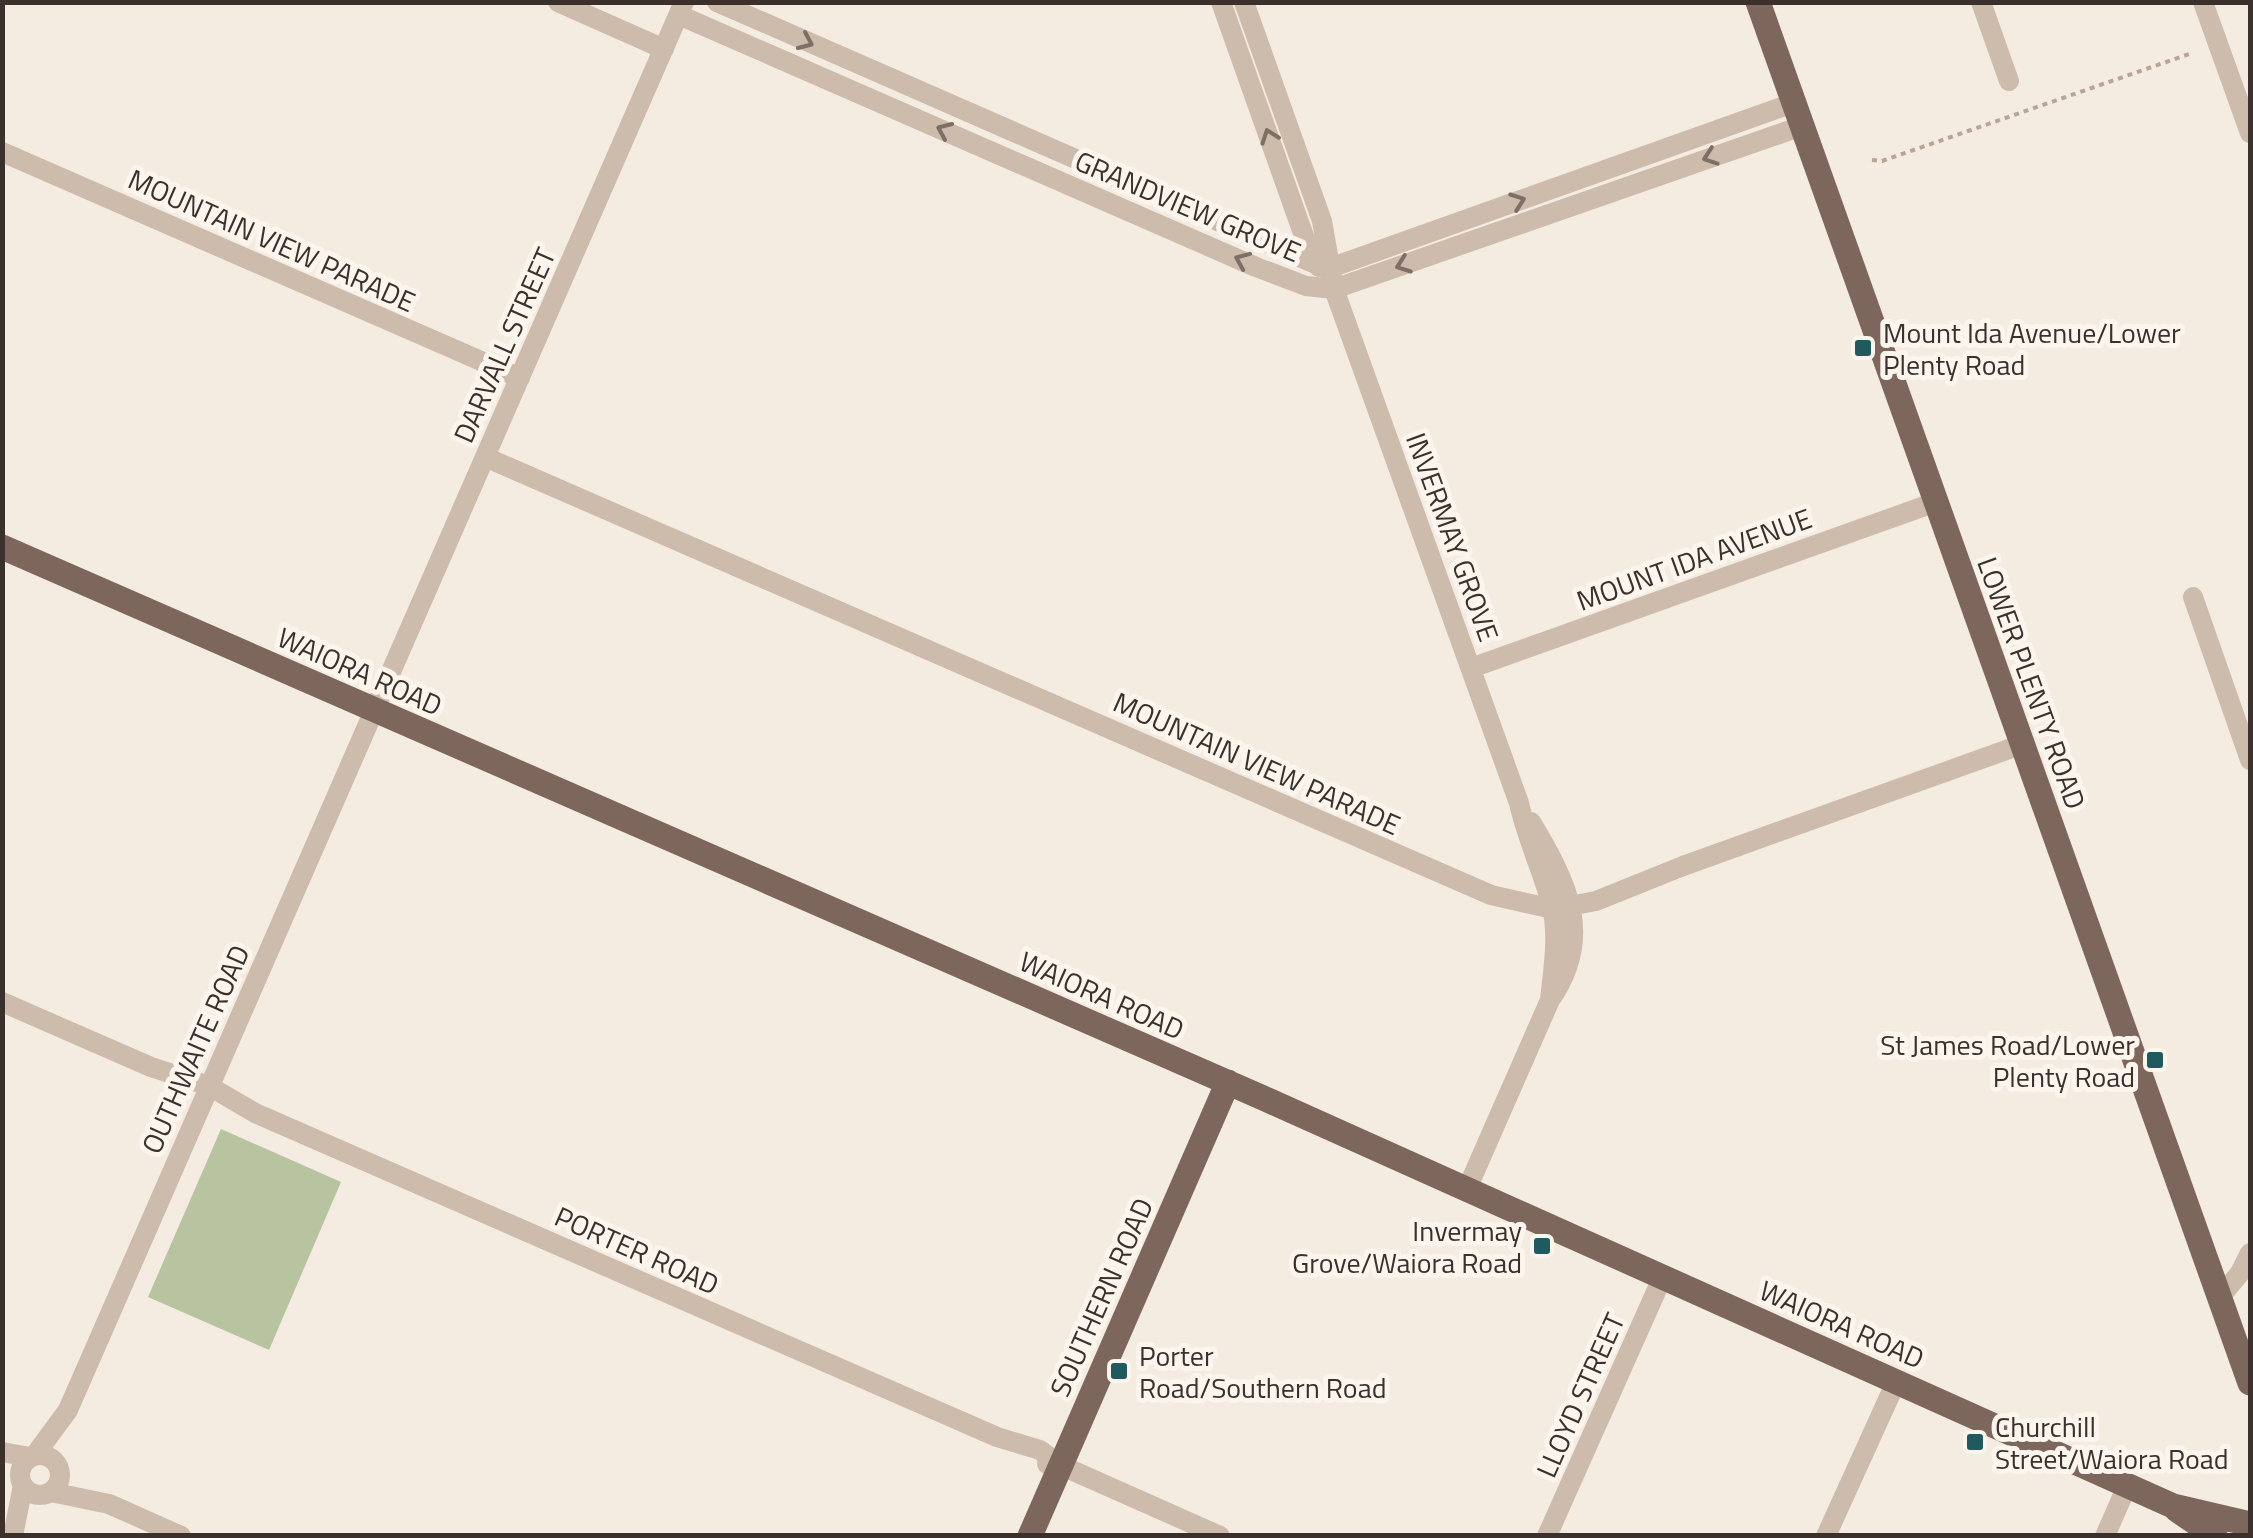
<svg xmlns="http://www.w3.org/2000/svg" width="2253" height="1538" viewBox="0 0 2253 1538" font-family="'Titillium Web',sans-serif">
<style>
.green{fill:#b8c4a0}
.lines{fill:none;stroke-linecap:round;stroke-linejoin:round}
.path{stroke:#b9a596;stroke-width:4;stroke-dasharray:5 5;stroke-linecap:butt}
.minor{stroke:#cdbbac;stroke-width:20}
.major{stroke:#7d675c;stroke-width:25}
.oneway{stroke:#7d6f65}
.poi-dot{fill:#1f5a5e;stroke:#fbf5ee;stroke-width:4}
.labels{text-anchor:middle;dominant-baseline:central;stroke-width:10;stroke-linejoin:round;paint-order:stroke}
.street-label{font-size:28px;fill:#3b302b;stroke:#fbf5ee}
.poi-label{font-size:28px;fill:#3b302b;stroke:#fbf5ee;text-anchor:start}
</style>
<rect width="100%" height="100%" fill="#f4ebe1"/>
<!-- green -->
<path class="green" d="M 221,1129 L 341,1182 L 269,1350 L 148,1297 Z"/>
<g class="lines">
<!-- path -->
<path class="path" d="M 1872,160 L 1882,161 L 2192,53"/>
<!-- minor -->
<path class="minor" d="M 558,2 L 664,49
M 717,2 L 1327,269 L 1793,103
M 1221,2 L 1310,253 L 1319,267
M 1244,2 L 1322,221 L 1334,289 L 1519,803 C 1527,840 1543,871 1552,907 C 1559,937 1553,970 1550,1000
M 1981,2 L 2009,81
M 2203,2 L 2250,133
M 679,15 L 1256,267 L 1306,286 L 1334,289 L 1802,126
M 2,152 L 520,378
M 485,457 L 1491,895 L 1553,909 L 1596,901 L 1683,866 L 2023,744
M 2193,597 L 2250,760
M 1471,668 L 1936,502
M 2,1002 L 151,1067 L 209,1086 L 255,1113 L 997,1437 L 1040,1450 L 1060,1465
M 1467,1189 L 1550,1000 C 1595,936 1567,882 1531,822
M 2220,1297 L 2240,1273 L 2250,1253
M 2,1452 L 30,1457
M 35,1455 L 68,1410 L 684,2
M20 1475a20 20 0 1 1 40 0a20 20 0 1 1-40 0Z
M 1047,1464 L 1060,1465 L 1220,1536
M 51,1492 L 109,1504 L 181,1536
M 13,1536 L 23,1485
M 1547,1536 L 1663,1276
M 1826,1536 L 1896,1382
M 2105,1536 L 2127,1486"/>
<!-- major -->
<path class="major" d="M 1758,2 L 2250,1383
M 2,547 L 1261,1097 L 2173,1506 L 2250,1524
M 2177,1510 L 2215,1536
M 1030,1536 L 1228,1082"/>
</g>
<!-- one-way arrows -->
<defs><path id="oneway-chevron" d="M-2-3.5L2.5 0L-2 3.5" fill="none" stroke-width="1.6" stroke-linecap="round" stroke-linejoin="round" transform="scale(2.5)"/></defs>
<g class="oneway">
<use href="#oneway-chevron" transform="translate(806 42) rotate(24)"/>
<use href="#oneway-chevron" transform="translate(944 130) rotate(-156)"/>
<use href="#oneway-chevron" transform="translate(1269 136) rotate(-110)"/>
<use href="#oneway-chevron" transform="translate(1710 157) rotate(161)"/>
<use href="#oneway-chevron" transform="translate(1518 201) rotate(-20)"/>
<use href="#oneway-chevron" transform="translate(1242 260) rotate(-157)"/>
<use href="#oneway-chevron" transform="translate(1403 265) rotate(160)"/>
</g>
<!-- markers -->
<g class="poi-dot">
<rect x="1853" y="338" width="20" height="20" rx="5"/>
<rect x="2145" y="1050" width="20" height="20" rx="5"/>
<rect x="1532" y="1236" width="20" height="20" rx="5"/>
<rect x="1109" y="1361" width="20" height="20" rx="5"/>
<rect x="1965" y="1432" width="20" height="20" rx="5"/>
</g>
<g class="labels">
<!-- street labels -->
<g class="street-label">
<text transform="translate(1188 206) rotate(23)">GRANDVIEW GROVE</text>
<text transform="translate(272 240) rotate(24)">MOUNTAIN VIEW PARADE</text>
<text transform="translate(504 345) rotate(-66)">DARVALL STREET</text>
<text transform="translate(1453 537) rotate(70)">INVERMAY GROVE</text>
<text transform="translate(1694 559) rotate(-20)">MOUNT IDA AVENUE</text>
<text transform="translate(360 671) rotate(24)">WAIORA ROAD</text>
<text transform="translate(2032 683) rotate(70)">LOWER PLENTY ROAD</text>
<text transform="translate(1257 763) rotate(24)">MOUNTAIN VIEW PARADE</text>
<text transform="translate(1102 995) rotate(24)">WAIORA ROAD</text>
<text transform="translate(195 1049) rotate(-66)">OUTHWAITE ROAD</text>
<text transform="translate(637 1250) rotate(24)">PORTER ROAD</text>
<text transform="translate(1101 1297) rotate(-66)">SOUTHERN ROAD</text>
<text transform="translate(1842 1324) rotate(24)">WAIORA ROAD</text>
<text transform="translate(1580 1395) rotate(-66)">LLOYD STREET</text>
</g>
<!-- poi labels -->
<g class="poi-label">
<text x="1883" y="332">Mount Ida Avenue/Lower<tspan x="1883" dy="32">Plenty Road</tspan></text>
<text x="2135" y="1044" text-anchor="end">St James Road/Lower<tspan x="2135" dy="32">Plenty Road</tspan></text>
<text x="1522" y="1230" text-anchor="end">Invermay<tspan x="1522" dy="32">Grove/Waiora Road</tspan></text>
<text x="1139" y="1355">Porter<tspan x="1139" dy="32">Road/Southern Road</tspan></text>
<text x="1995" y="1426">Churchill<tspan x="1995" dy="32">Street/Waiora Road</tspan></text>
</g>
</g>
<!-- border -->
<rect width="2253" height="1538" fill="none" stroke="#3b302b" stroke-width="10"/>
</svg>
